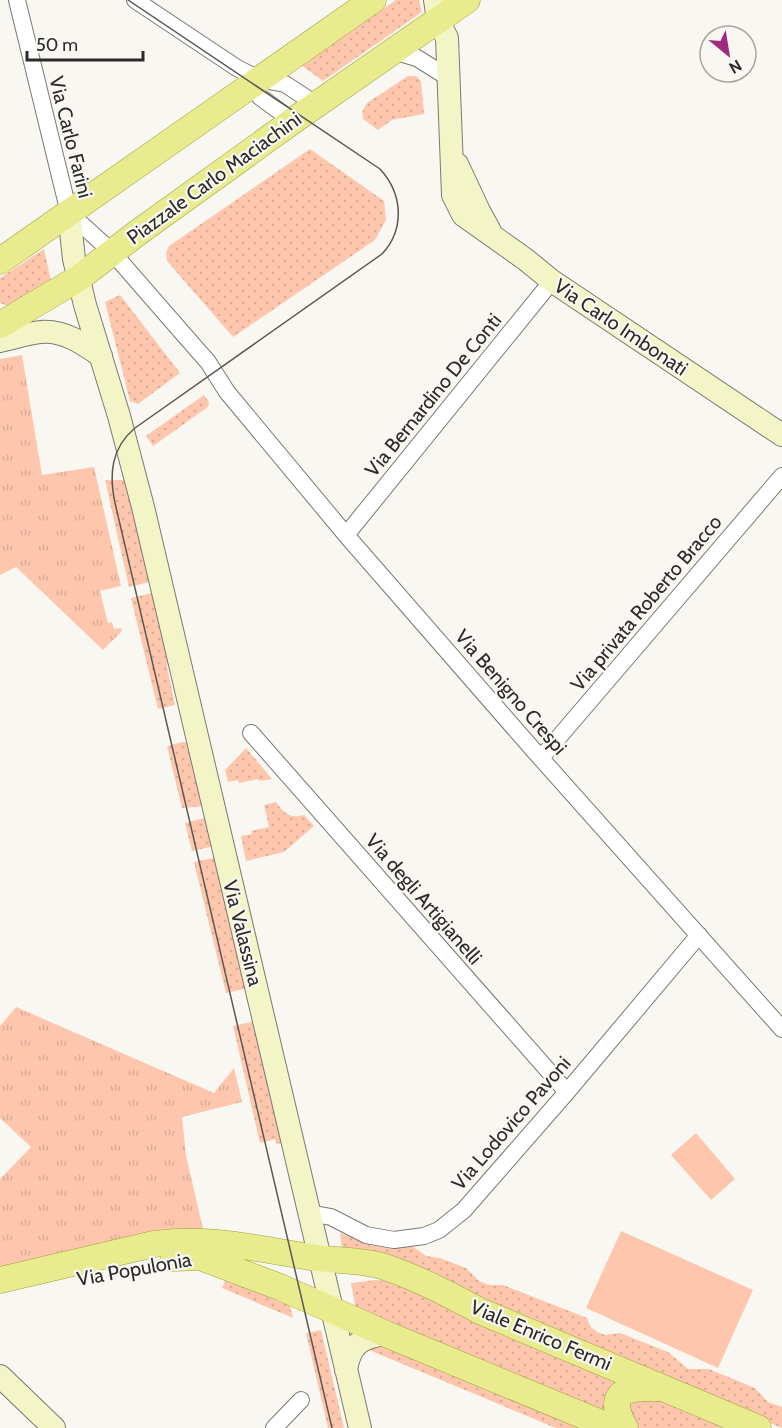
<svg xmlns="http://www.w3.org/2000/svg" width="782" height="1428" viewBox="0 0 782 1428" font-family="Cabin,sans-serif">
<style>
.grass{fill:url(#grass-dots)}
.park{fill:url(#park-tufts)}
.pitch{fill:#fec7ad}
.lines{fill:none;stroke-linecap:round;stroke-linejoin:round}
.minor-casing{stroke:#7b7974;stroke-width:18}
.secondary-casing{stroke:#7b7974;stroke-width:24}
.primary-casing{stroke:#9da039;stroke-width:27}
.minor{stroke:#fff;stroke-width:16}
.secondary{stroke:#f4f5c6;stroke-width:22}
.primary{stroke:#e9ec8e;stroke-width:26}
.tram{stroke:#595855;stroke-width:1.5}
.labels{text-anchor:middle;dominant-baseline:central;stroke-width:4.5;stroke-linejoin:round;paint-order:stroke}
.street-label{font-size:20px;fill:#2c2b29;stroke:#f9f7f1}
</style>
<defs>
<pattern id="grass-dots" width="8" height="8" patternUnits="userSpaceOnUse" patternTransform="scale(1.5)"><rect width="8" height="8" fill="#fec7ad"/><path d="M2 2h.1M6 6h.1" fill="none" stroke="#daab95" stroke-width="1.8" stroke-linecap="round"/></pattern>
<pattern id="park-tufts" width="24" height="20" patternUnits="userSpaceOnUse" patternTransform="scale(1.5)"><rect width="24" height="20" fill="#fec7ad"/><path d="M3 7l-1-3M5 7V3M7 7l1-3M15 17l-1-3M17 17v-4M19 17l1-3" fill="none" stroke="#daab95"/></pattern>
</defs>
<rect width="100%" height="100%" fill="#f9f7f1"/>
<!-- grass -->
<path class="grass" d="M 396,0 L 419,0 L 422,12 L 323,81 L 301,65 Z
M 408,76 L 416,76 L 421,81 L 424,114 L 392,120 L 378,130 L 363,119 L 362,112 L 367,103 Z
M 310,149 L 384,201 L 386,220 L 375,240 L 233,337 L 167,261 L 166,253 L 169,246 Z
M 44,249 L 51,281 L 8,306 L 0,303 L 0,278 Z
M 120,295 L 180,373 L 138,404 L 130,401 L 105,302 Z
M 204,395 L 209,402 L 208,407 L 153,446 L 146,436 Z
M 123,477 L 129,478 L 153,581 L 129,587 L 105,480 L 123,480 Z
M 156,592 L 169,652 L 167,667 L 175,705 L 158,709 L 131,598 Z
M 182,742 L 190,743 L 206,806 L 182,808 L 167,746 Z
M 246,748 L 272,779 L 259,781 L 258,779 L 239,783 L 238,780 L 228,782 L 225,770 Z
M 276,802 C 284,813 289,819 304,815 L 314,826 L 284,852 L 246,861 L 241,836 L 252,834 L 251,831 L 269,827 L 264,805 Z
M 208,817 L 215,846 L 192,851 L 185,823 Z
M 218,857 L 248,988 L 226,993 L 194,862 Z
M 256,1021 L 261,1054 L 281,1143 L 276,1144 L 275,1139 L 260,1143 L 233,1026 Z
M 340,1233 L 362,1242 L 411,1245 L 426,1256 L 440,1258 L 466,1268 L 479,1281 L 489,1285 L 503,1285 L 587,1318 L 591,1327 L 597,1332 L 605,1335 L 620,1333 L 668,1352 L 688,1369 L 709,1369 L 755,1388 L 768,1402 L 782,1407 L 782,1428 L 643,1371 L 497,1305 L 459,1285 L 407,1261 L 388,1255 L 342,1249 Z
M 226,1279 L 290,1306 L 293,1318 L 222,1288 Z
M 375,1280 L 387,1281 L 400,1286 L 581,1362 L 621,1383 L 608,1417 L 356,1310 L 351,1283 Z
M 321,1330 L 344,1428 L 328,1428 L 306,1333 Z
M 379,1344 L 592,1428 L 556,1428 L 369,1350 Z
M 642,1390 L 738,1428 L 635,1428 L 626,1417 L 630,1397 Z"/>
<!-- park -->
<path class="park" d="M 22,355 L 42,475 L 94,467 L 121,586 L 100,591 L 108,623 L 112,622 L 114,629 L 121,628 L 122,631 L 103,650 L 16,567 L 0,575 L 0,359 Z
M 16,1007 L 214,1093 L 234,1068 L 242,1102 L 182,1117 L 186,1155 L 203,1229 L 167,1230 L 0,1270 L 0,1179 L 31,1147 L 0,1118 L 0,1026 Z"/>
<!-- pitch -->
<path class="pitch" d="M 696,1133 L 735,1179 L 711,1200 L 671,1155 Z
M 621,1231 L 753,1290 L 718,1368 L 586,1308 Z"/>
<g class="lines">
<!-- minor casing -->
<g class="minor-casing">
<path id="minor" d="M 17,0 L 69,213 L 112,252 L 193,345 L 208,362 L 227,392 L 346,535 L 529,745 L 782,1029
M 135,0 L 237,68 L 259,79 L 285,84 L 317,105
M 393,51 L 417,58 L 441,73
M 247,77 L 260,97 L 286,116
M 346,535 L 552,281
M 251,733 L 567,1092
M 541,758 L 782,476
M 309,1213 L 331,1217 L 366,1235 L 394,1240 L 424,1236 L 439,1230 L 464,1210 L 567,1092 L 699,935
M 274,1428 L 301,1400"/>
</g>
<!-- secondary casing -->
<g class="secondary-casing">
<path id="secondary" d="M 435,0 L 438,20 L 447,38 L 453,195 L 463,215 L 525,259 L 552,281 L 782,435
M 457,164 L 479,211 L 490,231
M 69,213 L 74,259 L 85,305 L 119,416 L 143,507 L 360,1428
M 0,341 C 14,338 28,333 41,332 C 64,330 84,344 101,356
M 346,1370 C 350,1345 360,1337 386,1334
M 0,1376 L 54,1428"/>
</g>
<!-- primary casing -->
<g class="primary-casing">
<path id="primary" d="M 0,261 L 373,0
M 0,325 L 79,278 L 136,234 L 297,118 L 467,0
M 174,1258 L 200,1257 L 280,1287 L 386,1334 L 613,1428
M 0,1280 L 154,1244 C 212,1236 261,1250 317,1258 C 339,1261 364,1260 385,1267 C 418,1278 450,1295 480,1311 L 758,1428
M 625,1428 C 605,1392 625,1387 657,1388"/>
</g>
<!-- minor -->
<use href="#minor" class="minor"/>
<!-- secondary -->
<use href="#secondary" class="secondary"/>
<!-- primary -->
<use href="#primary" class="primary"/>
<!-- tram -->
<path class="tram" d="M 128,0 L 380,169 C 403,194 405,229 382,254 L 135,428 C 111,448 109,474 115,503 L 332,1428"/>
</g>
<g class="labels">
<!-- street labels -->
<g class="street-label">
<text transform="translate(71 137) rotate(76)">Via Carlo Farini</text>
<text transform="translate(214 178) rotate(-36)">Piazzale Carlo Maciachini</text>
<text transform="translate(621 327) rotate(34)">Via Carlo Imbonati</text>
<text transform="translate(433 395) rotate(-51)">Via Bernardino De Conti</text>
<text transform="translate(646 603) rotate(-50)">Via privata Roberto Bracco</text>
<text transform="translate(511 692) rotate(49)">Via Benigno Crespi</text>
<text transform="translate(424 899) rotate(49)">Via degli Artigianelli</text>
<text transform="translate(243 933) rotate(76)">Via Valassina</text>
<text transform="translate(511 1123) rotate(-49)">Via Lodovico Pavoni</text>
<text transform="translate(134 1269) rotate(-10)">Via Populonia</text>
<text transform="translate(541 1335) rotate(23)">Viale Enrico Fermi</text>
</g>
</g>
<!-- north arrow -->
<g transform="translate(728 54) rotate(150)"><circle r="28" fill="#f9f7f1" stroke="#a7a5a1" stroke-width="1.5"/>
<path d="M0-4.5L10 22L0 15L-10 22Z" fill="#a02880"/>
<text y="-9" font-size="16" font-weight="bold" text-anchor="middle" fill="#2c2b29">N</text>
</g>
<!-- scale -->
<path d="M27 51v9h116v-9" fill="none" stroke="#2c2b29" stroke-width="3"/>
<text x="36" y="51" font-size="18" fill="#2c2b29" stroke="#f9f7f1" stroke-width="4.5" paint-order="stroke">50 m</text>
</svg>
